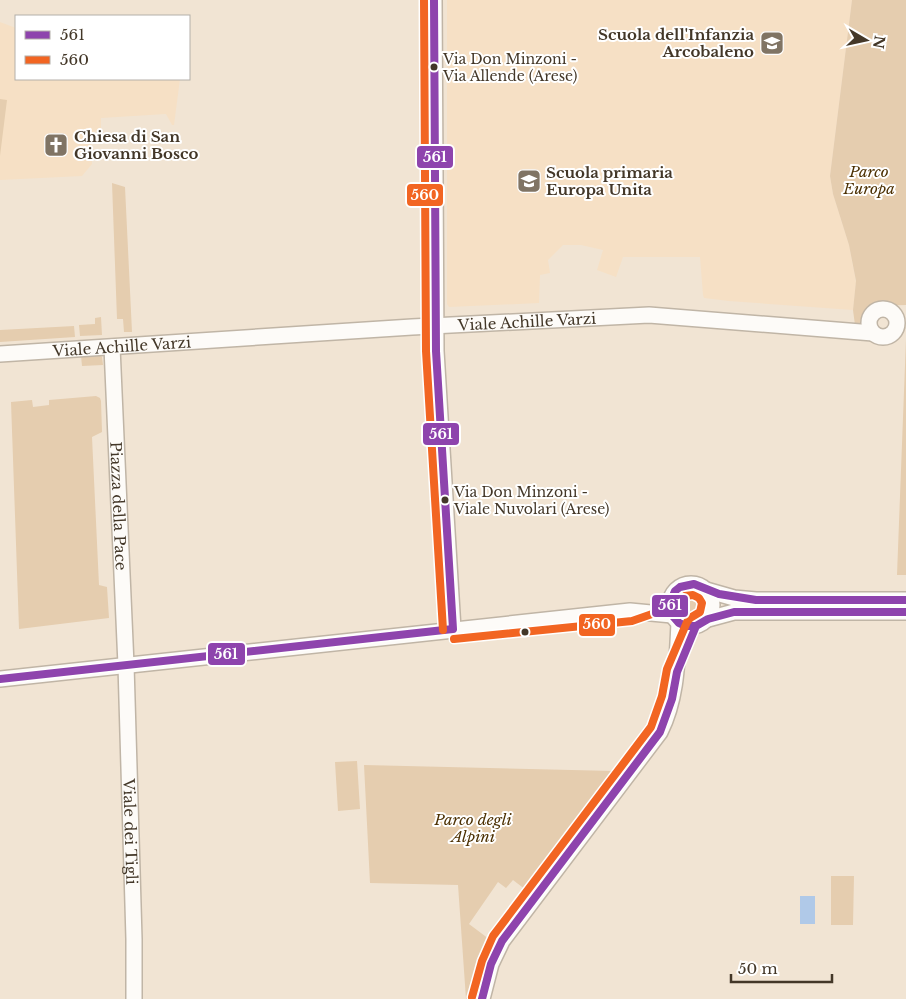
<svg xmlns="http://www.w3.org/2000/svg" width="906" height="999" viewBox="0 0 906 999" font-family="'Libre Baskerville',serif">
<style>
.built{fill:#f6e0c5}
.green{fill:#e5cdaf}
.water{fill:#b0c9e8}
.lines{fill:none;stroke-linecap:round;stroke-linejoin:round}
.minor-casing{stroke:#c0b5a6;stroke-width:18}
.minor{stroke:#fdfbf8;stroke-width:15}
.bus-1-casing{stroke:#fff;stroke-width:11}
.bus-2-casing{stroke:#fff;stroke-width:11}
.bus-1{stroke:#8e44ad;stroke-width:8}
.bus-2{stroke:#f26522;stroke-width:8}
.bus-dot{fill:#433728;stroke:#fff;stroke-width:2}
.labels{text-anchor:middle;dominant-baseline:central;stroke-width:4;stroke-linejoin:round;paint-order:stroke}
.bus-label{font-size:14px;fill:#433728;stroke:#fff;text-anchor:start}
.poi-label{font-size:15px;font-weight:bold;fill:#433728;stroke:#fff;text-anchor:start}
.park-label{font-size:15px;font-style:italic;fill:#4c3002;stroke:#fff}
.street-label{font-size:15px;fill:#433728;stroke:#fff}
.line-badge{stroke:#fff;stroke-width:2}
.badge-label{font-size:14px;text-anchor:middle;font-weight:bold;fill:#fff}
</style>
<rect width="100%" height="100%" fill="#f1e4d3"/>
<!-- built -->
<path class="built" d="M 447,0 L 852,0 L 830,176 L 833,194 L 849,245 L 856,282 L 853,310 L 729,301 L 704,298 L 703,295 L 700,257 L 623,257 L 616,277 L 597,270 L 603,250 L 581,245 L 563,245 L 548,260 L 550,273 L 540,275 L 539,303 L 449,307 L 447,304 Z
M 0,22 L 16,28 L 16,79 L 180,79 L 174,125 L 172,125 L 166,114 L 101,118 L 101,131 L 90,132 L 92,164 L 82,176 L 0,180 Z"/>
<!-- green -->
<path class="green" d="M 852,0 L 906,0 L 906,305 L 871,306 L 864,325 L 855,325 L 853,310 L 856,281 L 849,245 L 833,194 L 830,176 Z
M 0,99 L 7,100 L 0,156 Z
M 112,183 L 125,187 L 132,332 L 124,332 L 123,319 L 117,319 Z
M 101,317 L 102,335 L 80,336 L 79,325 L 95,324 L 95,318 Z
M 74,326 L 75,337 L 0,342 L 0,330 Z
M 906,339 L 906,575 L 897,575 Z
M 100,355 L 102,357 L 103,365 L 82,366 L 81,356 Z
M 96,396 L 100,398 L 101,401 L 102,432 L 92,437 L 99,585 L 107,587 L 109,618 L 19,629 L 11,402 L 32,400 L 33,407 L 49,405 L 49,400 Z
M678 606a13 13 0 1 1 26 0a13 13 0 1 1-26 0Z
M 357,761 L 360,809 L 338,811 L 335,762 Z
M 364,765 L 614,771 L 526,890 L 513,880 L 506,888 L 498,882 L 469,924 L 489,939 L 478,963 L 468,999 L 466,999 L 458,885 L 370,883 Z
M 831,876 L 854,876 L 853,925 L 831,925 Z"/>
<!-- water -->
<path class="water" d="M 800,896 L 815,896 L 815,924 L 800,924 Z"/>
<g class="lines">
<!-- minor casing -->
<g class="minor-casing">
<g id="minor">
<path d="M 434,0 L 436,351 L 453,629"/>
<circle cx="883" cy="323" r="14"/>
<path id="s1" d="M 112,347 L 126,665 L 134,939 L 134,999"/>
<path id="s2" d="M 0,354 L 412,327 L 649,315 L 873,333"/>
<circle cx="691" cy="605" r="21"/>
<path d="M 706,590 L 734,598 L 756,600 L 906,600"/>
<path d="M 708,619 L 734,612 L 906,612"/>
<path d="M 0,679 L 630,611 L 672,615"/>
<path d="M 482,999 L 491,964 L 502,941 L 660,732 C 677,698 677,661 679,623"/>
</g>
</g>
<!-- minor -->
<use href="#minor" class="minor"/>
<!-- bus-1 casing -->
<g class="bus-1-casing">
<path id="bus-1" d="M 434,0 L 436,351 L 453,629
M 906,600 L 756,600 L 719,594 L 694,584 L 680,587 L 675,591 L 670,603 L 672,615 L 679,623 L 686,626 L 696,626 L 708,619 L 734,612 L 906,612
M 0,679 L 453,629
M 482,999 L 491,964 L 502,941 L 660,732 L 672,699 L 677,672 L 696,626"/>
</g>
<!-- bus-2 casing -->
<g class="bus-2-casing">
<path id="bus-2" d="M 424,0 L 426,351 L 443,630
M 454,639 L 632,621 L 675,606 L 685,596 L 693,595 L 699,598 L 702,603 L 700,612 L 690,618 L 687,622 L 667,669 L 662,696 L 651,727 L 493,936 L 482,961 L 472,997"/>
</g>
<!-- bus-1 -->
<use href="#bus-1" class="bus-1"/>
<!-- bus-2 -->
<use href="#bus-2" class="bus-2"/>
</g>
<!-- icons -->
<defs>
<g id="school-square" transform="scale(1.25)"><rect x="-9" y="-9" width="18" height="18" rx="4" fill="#807464" stroke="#fff"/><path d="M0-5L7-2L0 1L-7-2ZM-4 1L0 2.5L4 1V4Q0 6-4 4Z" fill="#fff"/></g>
<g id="church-square" transform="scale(1.25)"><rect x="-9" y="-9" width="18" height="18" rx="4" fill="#807464" stroke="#fff"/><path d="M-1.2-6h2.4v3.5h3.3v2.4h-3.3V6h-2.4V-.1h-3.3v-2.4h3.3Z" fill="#fff"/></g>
</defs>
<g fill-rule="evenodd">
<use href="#school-square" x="772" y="43"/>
<use href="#church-square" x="56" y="145"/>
<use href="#school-square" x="529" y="181"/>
</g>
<!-- markers -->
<g class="bus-dot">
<circle cx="434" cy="67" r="4.5"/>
<circle cx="445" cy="500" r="4.5"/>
<circle cx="525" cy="632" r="4.5"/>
</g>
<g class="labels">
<!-- bus labels -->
<g class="bus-label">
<text x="443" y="59">Via Don Minzoni -<tspan x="443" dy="17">Via Allende (Arese)</tspan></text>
<text x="454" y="492">Via Don Minzoni -<tspan x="454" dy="17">Viale Nuvolari (Arese)</tspan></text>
</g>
<!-- poi labels -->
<g class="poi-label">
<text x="754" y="34" text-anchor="end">Scuola dell'Infanzia<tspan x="754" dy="17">Arcobaleno</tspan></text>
<text x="74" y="136">Chiesa di San<tspan x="74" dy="17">Giovanni Bosco</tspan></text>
<text x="546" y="172">Scuola primaria<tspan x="546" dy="17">Europa Unita</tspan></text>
</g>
<!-- park labels -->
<g class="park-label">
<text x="869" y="171">Parco<tspan x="869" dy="17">Europa</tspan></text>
<text x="473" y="819">Parco degli<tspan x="473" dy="17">Alpini</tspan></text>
</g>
<!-- street labels -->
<g class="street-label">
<text stroke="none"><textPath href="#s2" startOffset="528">Viale Achille Varzi</textPath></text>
<text stroke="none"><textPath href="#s2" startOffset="122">Viale Achille Varzi</textPath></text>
<text stroke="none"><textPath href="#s1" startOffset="159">Piazza della Pace</textPath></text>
<text stroke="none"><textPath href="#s1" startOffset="485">Viale dei Tigli</textPath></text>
</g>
</g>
<g class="line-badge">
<rect x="416" y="145" width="38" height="24" rx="5" fill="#8e44ad"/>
<rect x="406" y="183" width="38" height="24" rx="5" fill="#f26522"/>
<rect x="422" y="422" width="38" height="24" rx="5" fill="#8e44ad"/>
<rect x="651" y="594" width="38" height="24" rx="5" fill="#8e44ad"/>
<rect x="578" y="613" width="38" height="24" rx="5" fill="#f26522"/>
<rect x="207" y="642" width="39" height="24" rx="5" fill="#8e44ad"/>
</g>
<g class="badge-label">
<text x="435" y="162">561</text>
<text x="425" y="200">560</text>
<text x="441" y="439">561</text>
<text x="670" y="610">561</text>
<text x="597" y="629">560</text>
<text x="226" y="659">561</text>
</g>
<!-- legend -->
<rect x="15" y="15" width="175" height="65" fill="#ffffff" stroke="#b4afa9"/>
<rect x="25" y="31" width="25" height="8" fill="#8e44ad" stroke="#b4afa9"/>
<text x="60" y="40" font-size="15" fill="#433728">561</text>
<rect x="25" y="56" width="25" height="8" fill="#f26522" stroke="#b4afa9"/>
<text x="60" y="65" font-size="15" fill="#433728">560</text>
<!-- north arrow -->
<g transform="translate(866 40) rotate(99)" stroke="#ffffff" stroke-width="4" paint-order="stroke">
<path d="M0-4L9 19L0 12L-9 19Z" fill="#433728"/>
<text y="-8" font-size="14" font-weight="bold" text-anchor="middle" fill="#433728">N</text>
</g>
<!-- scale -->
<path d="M731 974v8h101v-8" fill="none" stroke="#433728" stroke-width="2.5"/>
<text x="738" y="974" font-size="15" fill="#433728" stroke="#ffffff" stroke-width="4" paint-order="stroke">50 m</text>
</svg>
